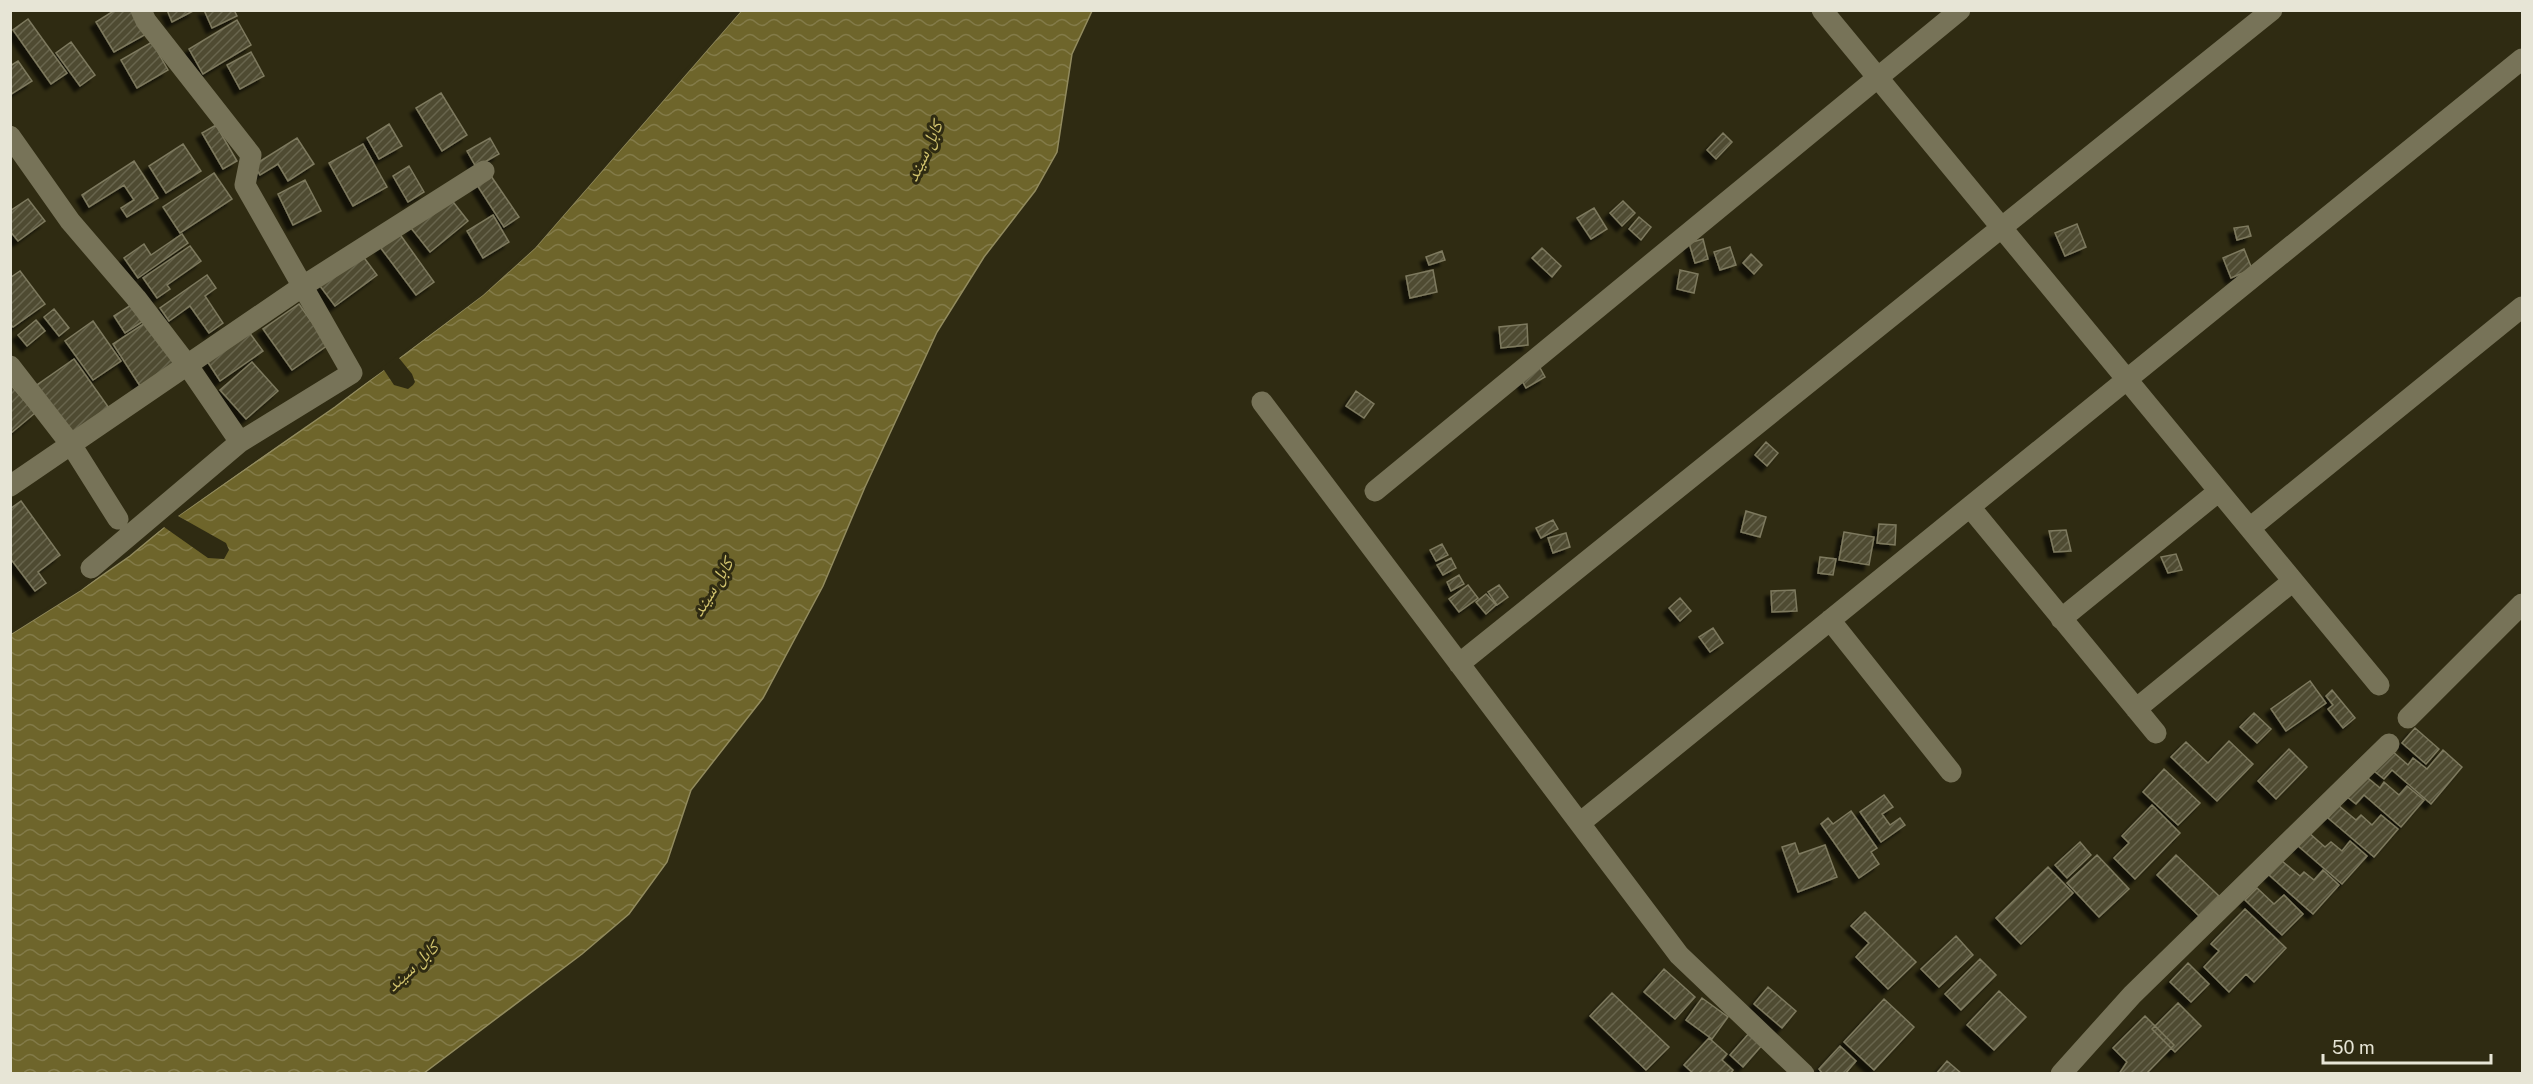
<svg xmlns="http://www.w3.org/2000/svg" width="2533" height="1084" viewBox="0 0 2533 1084" font-family="'Public Sans','Noto Naskh Arabic',sans-serif">
<style>
.water{fill:url(#water-waves);stroke:#928b5e;stroke-width:1.5}
.pier{fill:#2f2b12}
.building{fill:url(#building-hatch);stroke:#7e7a5f;stroke-width:1.5;filter:url(#shadow)}
.lines{fill:none;stroke-linecap:round;stroke-linejoin:round}
.minor{stroke:#777358;stroke-width:21}
.labels{text-anchor:middle;dominant-baseline:central;stroke-width:6;stroke-linejoin:round;paint-order:stroke}
.water-label{font-size:18px;font-style:italic;fill:#d2c46e;stroke:#2f2b12}
</style>
<defs>
<pattern id="water-waves" width="16" height="10" patternUnits="userSpaceOnUse" patternTransform="scale(1.5)"><rect width="16" height="10" fill="#6e652b"/><path d="M0 5q4-4 8 0t8 0" fill="none" stroke="#837b49"/></pattern>
<pattern id="building-hatch" width="6" height="6" patternUnits="userSpaceOnUse" patternTransform="scale(1.5)"><rect width="6" height="6" fill="#4f4b31"/><path d="M-1 1l2-2M0 6l6-6M5 7l2-2" fill="none" stroke="#68654e"/></pattern>
<filter id="shadow"><feDropShadow dx="-5.5" dy="5.5" stdDeviation="1.5" flood-color="#0009"/></filter>
</defs>
<rect width="100%" height="100%" fill="#2f2b12"/>
<!-- water -->
<path class="water" d="M 741,11 L 1092,11 L 1072,54 L 1057,152 L 1035,191 L 984,257 L 937,332 L 865,487 L 823,586 L 763,698 L 691,790 L 667,862 L 629,914 L 582,954 L 424,1073 L 11,1074 L 11,634 L 81,590 L 130,556 L 178,516 L 335,407 L 483,295 L 535,248 Z"/>
<!-- pier -->
<path class="pier" d="M 736,10 L 741,11 L 535,248 L 483,295 L 399,358 L 412,374 L 415,382 L 413,385 L 408,389 L 394,385 L 384,370 L 178,516 L 226,543 L 229,550 L 224,559 L 208,558 L 164,527 L 81,590 L 11,634 L 10,630 L 79,588 L 128,553 L 176,514 L 333,405 L 481,292 L 533,246 L 569,206 Z"/>
<!-- building -->
<path class="building" d="M 115,10 L 135,10 L 148,33 L 114,52 L 96,22 Z
M 167,10 L 195,10 L 172,22 Z
M 204,10 L 234,10 L 237,16 L 212,28 Z
M 28,19 L 67,73 L 51,84 L 13,30 Z
M 237,20 L 251,45 L 203,74 L 189,49 Z
M 71,42 L 95,75 L 80,86 L 56,53 Z
M 152,42 L 168,70 L 137,88 L 121,60 Z
M 251,52 L 264,76 L 240,89 L 227,65 Z
M 18,61 L 32,81 L 10,95 L 10,66 Z
M 441,93 L 467,135 L 442,151 L 416,108 Z
M 389,124 L 402,146 L 379,159 L 367,138 Z
M 216,125 L 237,161 L 223,169 L 202,133 Z
M 1723,133 L 1732,142 L 1716,159 L 1707,150 Z
M 297,138 L 314,164 L 288,181 L 278,164 L 260,175 L 254,165 Z
M 490,138 L 499,154 L 476,167 L 467,151 Z
M 183,144 L 201,171 L 166,193 L 149,166 Z
M 363,144 L 387,187 L 353,206 L 329,163 Z
M 134,161 L 158,198 L 127,217 L 121,208 L 134,200 L 124,185 L 89,207 L 82,195 Z
M 409,166 L 424,192 L 408,202 L 393,176 Z
M 214,173 L 232,199 L 180,233 L 163,207 Z
M 491,176 L 519,217 L 504,227 L 477,185 Z
M 305,180 L 321,211 L 293,225 L 278,194 Z
M 450,198 L 468,221 L 430,252 L 411,228 Z
M 28,199 L 45,221 L 18,241 L 10,231 L 10,211 Z
M 1623,201 L 1635,213 L 1622,226 L 1610,213 Z
M 1594,208 L 1607,229 L 1591,239 L 1577,218 Z
M 493,215 L 509,242 L 483,258 L 467,231 Z
M 1639,217 L 1651,227 L 1641,240 L 1629,229 Z
M 2077,224 L 2086,247 L 2065,256 L 2055,233 Z
M 2248,226 L 2251,236 L 2237,240 L 2234,228 Z
M 399,233 L 434,282 L 416,295 L 380,247 Z
M 182,234 L 188,243 L 138,278 L 124,258 L 144,244 L 151,255 Z
M 1703,239 L 1708,259 L 1695,263 L 1689,243 Z
M 190,246 L 201,261 L 167,285 L 170,289 L 157,298 L 143,278 Z
M 1730,247 L 1736,265 L 1720,270 L 1714,252 Z
M 1542,248 L 1561,266 L 1552,277 L 1532,258 Z
M 2244,249 L 2252,269 L 2231,278 L 2223,258 Z
M 1442,251 L 1445,260 L 1429,265 L 1426,257 Z
M 1751,254 L 1762,265 L 1754,274 L 1743,263 Z
M 362,255 L 377,275 L 335,306 L 320,286 Z
M 1433,270 L 1437,292 L 1410,298 L 1406,276 Z
M 1680,270 L 1698,274 L 1694,293 L 1677,289 Z
M 20,271 L 45,304 L 13,327 L 10,324 L 10,278 Z
M 207,275 L 216,288 L 205,296 L 223,323 L 209,333 L 190,306 L 169,321 L 160,308 Z
M 134,303 L 145,320 L 125,333 L 114,316 Z
M 299,304 L 328,345 L 292,370 L 263,329 Z
M 54,309 L 69,328 L 59,336 L 44,317 Z
M 36,320 L 45,331 L 27,346 L 18,335 Z
M 93,321 L 121,361 L 93,380 L 65,341 Z
M 148,321 L 175,364 L 140,386 L 113,344 Z
M 1527,324 L 1528,345 L 1501,348 L 1499,327 Z
M 249,332 L 263,351 L 220,381 L 207,361 Z
M 74,359 L 109,408 L 68,437 L 34,387 Z
M 252,362 L 278,391 L 246,419 L 220,390 Z
M 1539,366 L 1545,377 L 1526,388 L 1520,377 Z
M 10,384 L 35,413 L 10,434 Z
M 1356,391 L 1374,404 L 1364,418 L 1346,406 Z
M 1766,442 L 1778,453 L 1767,466 L 1755,455 Z
M 21,501 L 60,555 L 38,572 L 46,583 L 35,591 L 10,558 L 10,509 Z
M 1746,511 L 1766,517 L 1760,537 L 1741,532 Z
M 1553,520 L 1558,529 L 1541,538 L 1536,528 Z
M 1879,524 L 1896,525 L 1895,545 L 1877,543 Z
M 2066,530 L 2071,551 L 2054,552 L 2049,531 Z
M 1844,532 L 1874,537 L 1869,565 L 1839,560 Z
M 1566,533 L 1570,547 L 1553,553 L 1548,538 Z
M 1442,544 L 1448,555 L 1436,561 L 1430,550 Z
M 2176,554 L 2182,570 L 2168,573 L 2161,557 Z
M 1820,557 L 1836,559 L 1833,575 L 1818,573 Z
M 1451,558 L 1456,568 L 1443,575 L 1437,565 Z
M 1459,575 L 1464,584 L 1451,591 L 1447,582 Z
M 1468,585 L 1478,598 L 1459,612 L 1449,599 Z
M 1499,585 L 1508,597 L 1497,605 L 1488,592 Z
M 1795,590 L 1797,611 L 1772,612 L 1771,591 Z
M 1486,594 L 1496,605 L 1486,614 L 1476,602 Z
M 1680,598 L 1691,611 L 1680,621 L 1669,608 Z
M 1713,628 L 1723,643 L 1710,652 L 1699,637 Z
M 2310,681 L 2326,703 L 2286,731 L 2271,709 Z
M 2332,690 L 2355,718 L 2343,728 L 2328,709 L 2333,705 L 2326,696 Z
M 2254,713 L 2271,729 L 2257,743 L 2240,727 Z
M 2415,728 L 2439,749 L 2426,764 L 2402,743 Z
M 2229,741 L 2253,764 L 2217,801 L 2171,757 L 2186,742 L 2208,763 Z
M 2289,749 L 2307,767 L 2276,799 L 2258,781 Z
M 2391,750 L 2408,765 L 2413,758 L 2427,769 L 2443,750 L 2462,767 L 2431,804 L 2392,770 L 2384,779 L 2374,771 Z
M 2164,769 L 2200,803 L 2178,825 L 2143,792 Z
M 2364,775 L 2380,788 L 2384,782 L 2399,795 L 2407,786 L 2424,800 L 2401,827 L 2364,795 L 2356,804 L 2346,796 Z
M 1884,795 L 1893,807 L 1882,814 L 1890,825 L 1900,818 L 1905,825 L 1881,842 L 1860,812 Z
M 2152,805 L 2180,833 L 2135,879 L 2114,858 L 2129,843 L 2122,836 Z
M 2338,805 L 2356,820 L 2361,815 L 2372,825 L 2381,815 L 2398,829 L 2374,857 L 2328,818 Z
M 1851,811 L 1877,848 L 1871,852 L 1879,864 L 1859,878 L 1821,824 L 1828,818 L 1833,824 Z
M 2308,832 L 2325,847 L 2331,842 L 2342,851 L 2350,841 L 2367,856 L 2342,884 L 2297,845 Z
M 2080,842 L 2091,855 L 2067,878 L 2055,865 Z
M 1795,843 L 1799,854 L 1825,845 L 1837,877 L 1798,892 L 1782,847 Z
M 2097,855 L 2129,889 L 2099,917 L 2067,883 Z
M 2176,855 L 2219,896 L 2199,916 L 2157,875 Z
M 2282,861 L 2300,876 L 2304,872 L 2314,880 L 2323,870 L 2339,885 L 2313,914 L 2269,875 Z
M 2048,867 L 2073,893 L 2021,944 L 1996,918 Z
M 2257,888 L 2274,904 L 2284,895 L 2303,914 L 2282,935 L 2245,900 Z
M 2245,909 L 2286,948 L 2254,982 L 2246,974 L 2229,992 L 2204,967 L 2219,951 L 2211,944 Z
M 1865,912 L 1916,962 L 1888,989 L 1856,957 L 1869,943 L 1851,926 Z
M 1956,936 L 1973,955 L 1939,987 L 1921,969 Z
M 1980,959 L 1996,975 L 1961,1010 L 1945,994 Z
M 2188,963 L 2209,984 L 2191,1002 L 2170,982 Z
M 1664,969 L 1695,997 L 1675,1019 L 1644,992 Z
M 1768,987 L 1796,1011 L 1782,1028 L 1754,1004 Z
M 1999,991 L 2026,1017 L 1994,1050 L 1967,1025 Z
M 1612,993 L 1669,1047 L 1646,1070 L 1590,1016 Z
M 1702,998 L 1728,1017 L 1712,1039 L 1686,1020 Z
M 1884,999 L 1914,1027 L 1874,1070 L 1844,1042 Z
M 2178,1003 L 2201,1026 L 2175,1052 L 2152,1029 Z
M 2145,1016 L 2174,1045 L 2146,1074 L 2119,1074 L 2127,1062 L 2113,1048 Z
M 1750,1032 L 1763,1044 L 1743,1067 L 1730,1055 Z
M 1709,1038 L 1727,1054 L 1722,1060 L 1733,1070 L 1730,1074 L 1694,1074 L 1684,1065 Z
M 1840,1046 L 1856,1061 L 1845,1074 L 1823,1074 L 1819,1069 Z
M 1947,1061 L 1962,1074 L 1936,1074 Z"/>
<g class="lines">
<!-- minor -->
<path class="minor" d="M 1822,10 L 2379,685
M 10,136 L 70,221 L 136,298 L 188,366 L 240,442
M 10,366 L 72,446 L 118,519
M 1262,402 L 1679,955 L 1804,1074
M 10,486 L 303,286 L 484,171
M 1375,491 L 1960,10
M 1970,507 L 2156,733
M 2250,528 L 2522,307
M 91,568 L 240,442 L 352,373 L 245,185 L 251,155 L 146,21 L 141,10
M 2061,619 L 2219,491
M 1830,620 L 1951,772
M 1459,664 L 2272,10
M 2136,709 L 2293,581
M 2408,718 L 2522,604
M 1580,823 L 2522,59
M 2061,1074 L 2132,995 L 2389,744"/>
</g>
<g class="labels">
<!-- water labels -->
<g class="water-label">
<text transform="translate(924 151) rotate(-65)">کابل سيند</text>
<text transform="translate(712 587) rotate(-59)">کابل سيند</text>
<text transform="translate(412 966) rotate(-43)">کابل سيند</text>
</g>
</g>
<!-- border -->
<rect width="2533" height="1084" fill="none" stroke="#e7e5d6" stroke-width="24"/>
<!-- scale -->
<path d="M2323 1054v9h168v-9" fill="none" stroke="#e7e5d6" stroke-width="3"/>
<text x="2332" y="1054" font-size="18" fill="#e7e5d6" stroke="#2f2b12" stroke-width="4.5" paint-order="stroke">50 m</text>
</svg>
